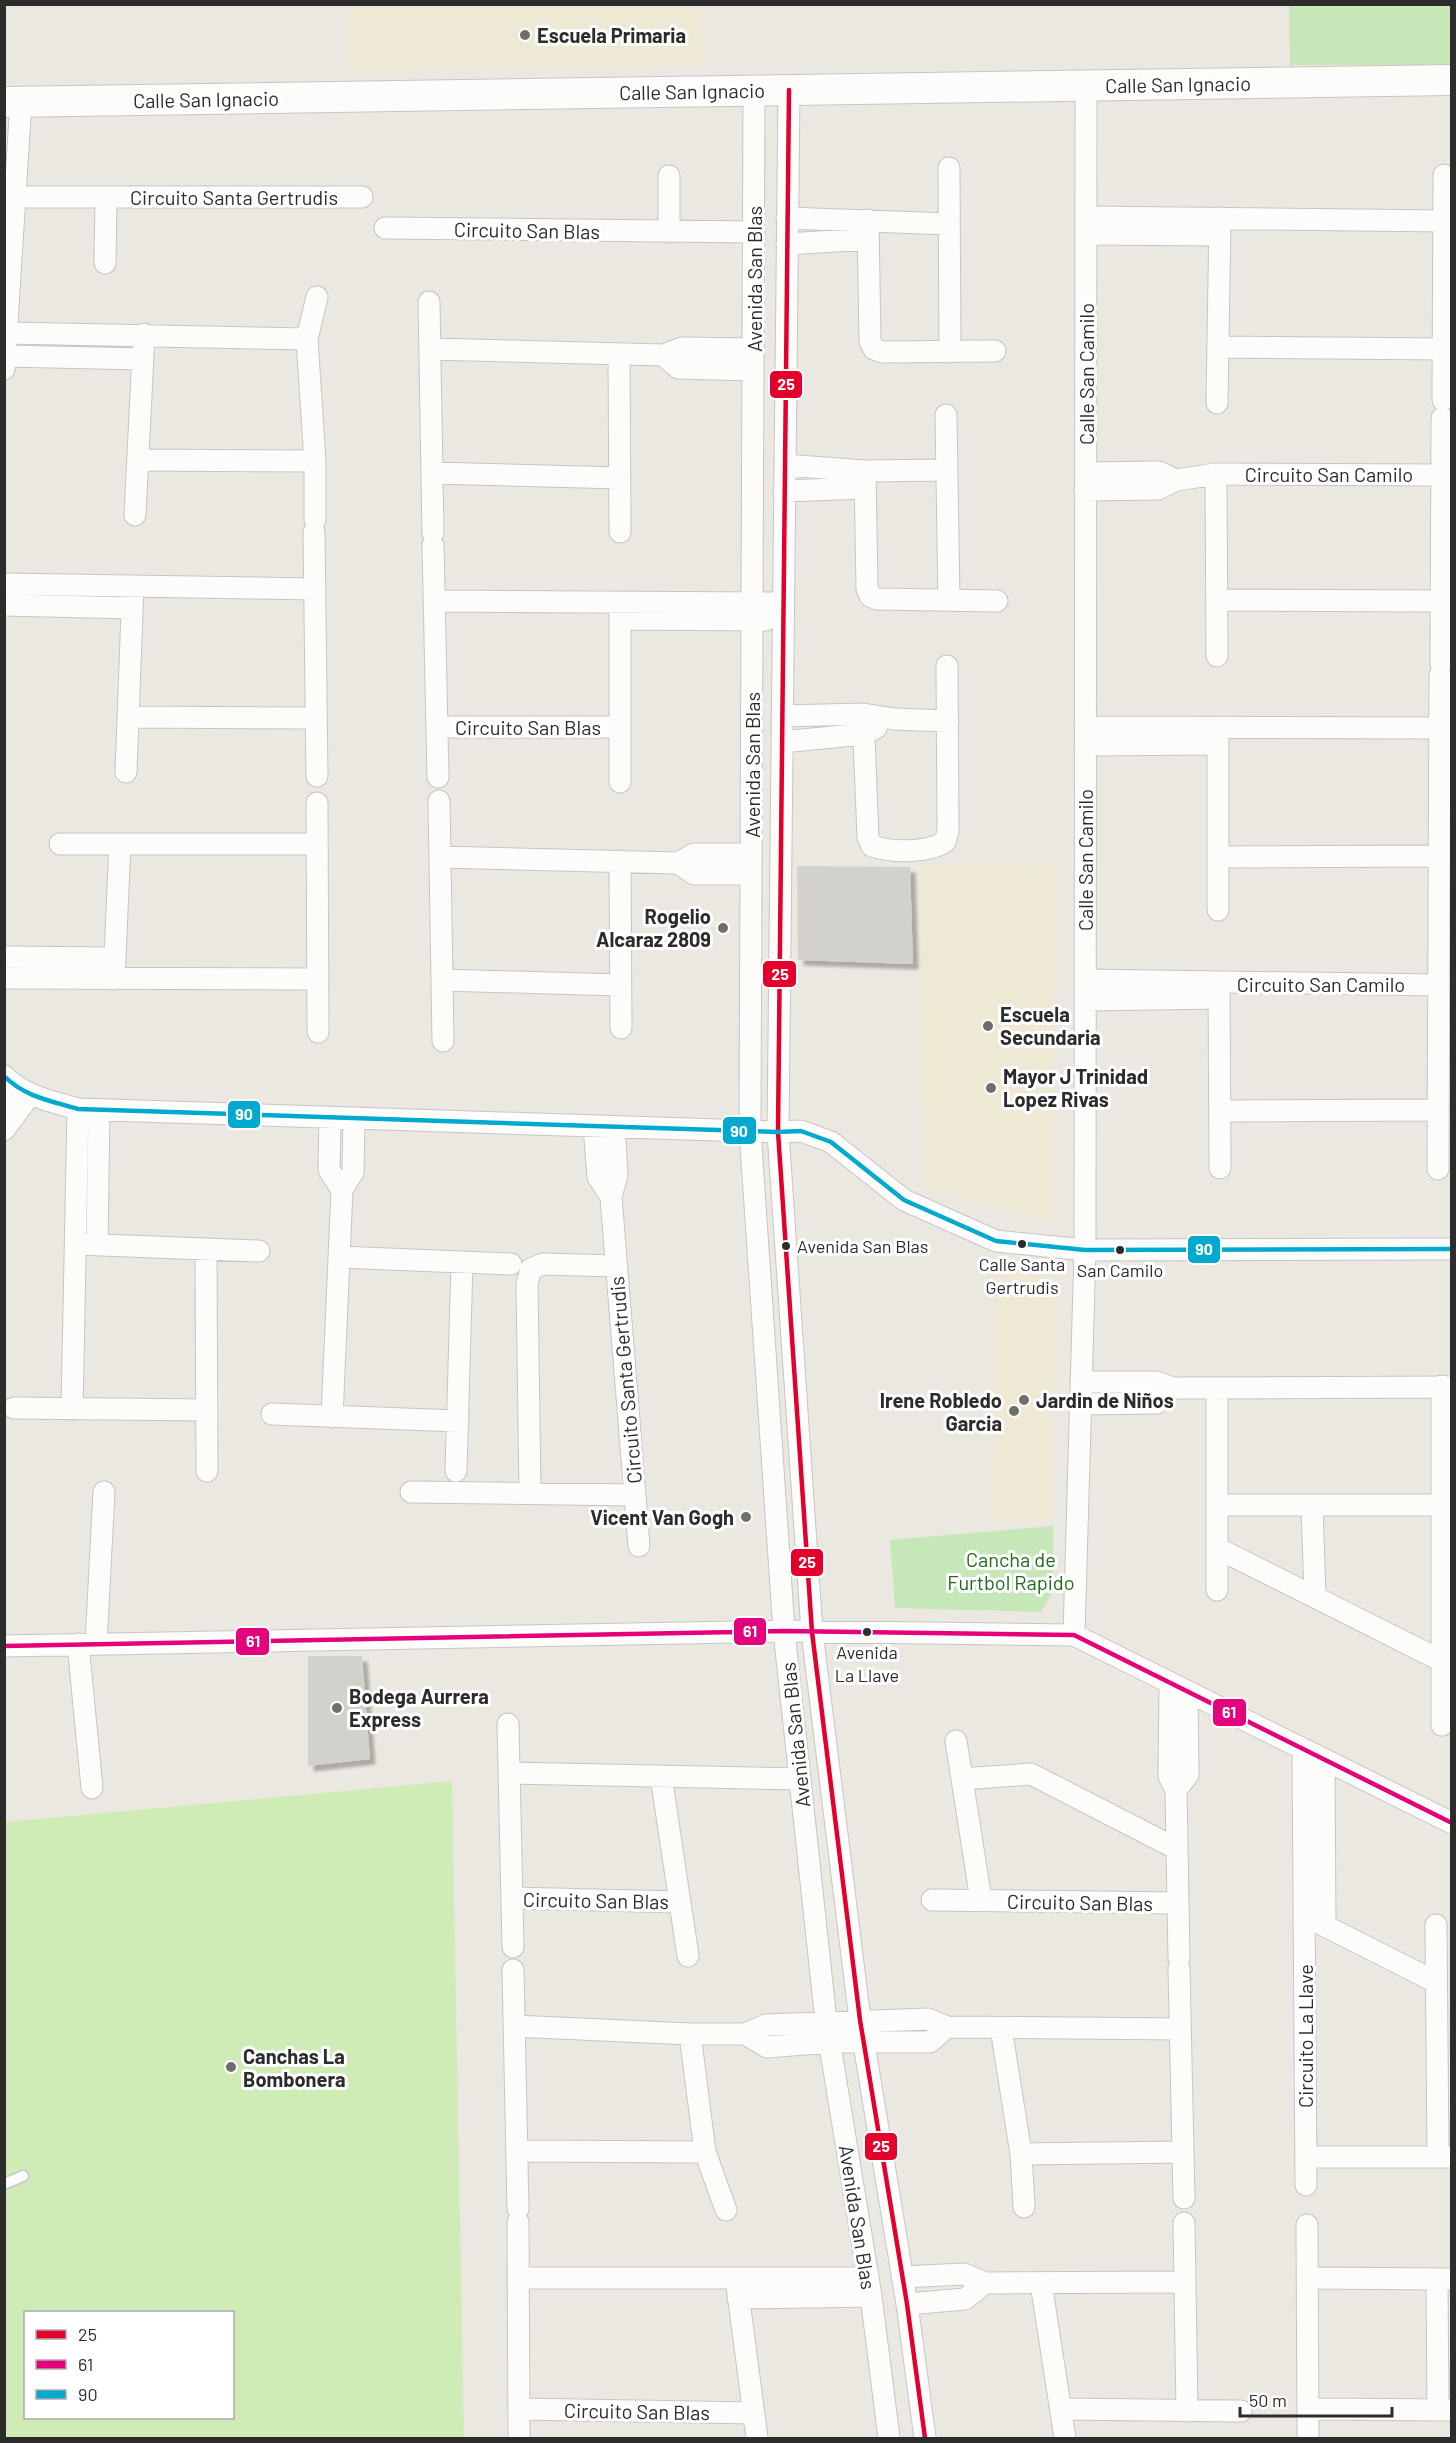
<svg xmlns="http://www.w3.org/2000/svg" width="1456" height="2443" viewBox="0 0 1456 2443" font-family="Barlow,sans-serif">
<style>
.education{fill:#ede9d5}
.green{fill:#c6e7b8}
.pitch{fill:#d0ecb6;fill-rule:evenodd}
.building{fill:#d3d1cc;filter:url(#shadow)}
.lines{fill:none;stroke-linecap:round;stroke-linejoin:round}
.lane-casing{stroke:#c7c6c6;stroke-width:13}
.street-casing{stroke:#c7c6c6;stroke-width:23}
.secondary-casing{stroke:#c7c6c6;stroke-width:32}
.lane{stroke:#fcfcfa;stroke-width:10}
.street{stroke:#fcfcfa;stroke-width:21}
.secondary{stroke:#fcfcfa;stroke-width:30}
.bus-1-casing{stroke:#fff;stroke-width:9}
.bus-2-casing{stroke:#fff;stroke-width:9}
.bus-3-casing{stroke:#fff;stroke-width:9}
.bus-1{stroke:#e4002b;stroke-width:4.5}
.bus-2{stroke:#e5007d;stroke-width:4.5}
.bus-3{stroke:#00a9ce;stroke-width:4.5}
.poi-dot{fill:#6e6e6b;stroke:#fff;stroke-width:2}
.bus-dot{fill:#2c2c2c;stroke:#fff;stroke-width:2}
.labels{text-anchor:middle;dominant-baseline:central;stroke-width:6;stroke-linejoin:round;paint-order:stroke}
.bus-label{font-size:18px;fill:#2c2c2c;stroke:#fff}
.poi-label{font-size:20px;font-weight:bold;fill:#2c2c2c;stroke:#fff;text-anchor:start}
.street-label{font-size:20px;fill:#2c2c2c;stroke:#fff}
.park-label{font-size:20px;fill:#1d6d17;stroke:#fff}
.line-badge{stroke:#fff;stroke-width:2}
.badge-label{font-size:16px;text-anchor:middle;font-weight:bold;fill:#fff}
</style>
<defs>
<filter id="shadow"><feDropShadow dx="5.5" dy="5.5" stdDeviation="1.5" flood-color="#0004"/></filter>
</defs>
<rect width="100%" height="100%" fill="#eae8e1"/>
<!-- education -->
<path class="education" d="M 347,5 L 701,5 L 705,65 L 349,70 Z
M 920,865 L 1056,866 L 1053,1223 L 923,1186 Z
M 996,1270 L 1056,1280 L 1053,1520 L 992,1523 Z"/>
<!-- green -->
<path class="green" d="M 1289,5 L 1451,5 L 1451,65 L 1290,65 Z
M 1053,1526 L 1053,1591 L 1041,1612 L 895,1608 L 890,1540 Z"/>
<!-- pitch -->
<path class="pitch" d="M 452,1781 L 464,2438 L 5,2438 L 5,1822 ZM 26,2312 L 232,2312 L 232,2418 L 26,2418 Z"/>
<!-- building -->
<path class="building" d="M 797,866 L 910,867 L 913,964 L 798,960 Z
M 308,1656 L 362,1656 L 370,1759 L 308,1766 Z"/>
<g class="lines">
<!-- lane casing -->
<g class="lane-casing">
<path id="lane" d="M 4,2184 L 23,2176"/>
</g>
<!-- street casing -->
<g class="street-casing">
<path id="street" d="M 754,90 L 750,1131 L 784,1631 L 826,2021 L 871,2296 L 889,2438
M 789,90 L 778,1132 L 812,1632 L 860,2020 L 907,2304 L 925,2438
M 949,168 L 950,352
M 669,176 L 669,232
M 15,197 L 362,197
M 1086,217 L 1444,221
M 787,218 L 949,224
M 868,220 L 870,341 L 874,349 L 882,352 L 995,351
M 385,228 L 754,232
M 1086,234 L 1220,235
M 787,244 L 868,239
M 105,263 L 106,197
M 429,302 L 433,533
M 7,333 L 307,339 L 315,461 L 315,520
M 307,339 L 317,297
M 1218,347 L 1443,349
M 430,349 L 663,355 L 682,348 L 753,349
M 619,354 L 620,532
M 663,355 L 678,368 L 753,370
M 5,356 L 143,359
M 4,369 L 21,101
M 1443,400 L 1444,175
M 1217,403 L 1220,218
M 946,415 L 949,600
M 138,460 L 315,461
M 785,465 L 865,471 L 947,470
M 865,471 L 867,588 L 870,596 L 877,599 L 997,601
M 432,473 L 620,478
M 1086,473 L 1159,472 L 1176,480
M 1216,474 L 1217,656
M 1085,490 L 1158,489 L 1176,480 L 1216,474 L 1442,475
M 784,491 L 865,488
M 135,515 L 144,334
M 314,532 L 317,776
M 433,545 L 438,777
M 4,584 L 315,589
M 1217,600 L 1441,601
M 435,601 L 783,603
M 620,602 L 620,782
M 4,605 L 132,608
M 620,619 L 766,620
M 1441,664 L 1442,418
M 863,714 L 868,837 L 872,846 C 892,853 927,853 945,842 L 948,831 L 947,666
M 782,716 L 863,714 L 894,719 L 948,721
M 128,717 L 316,718
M 437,727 L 620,727
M 1085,727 L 1441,728
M 1218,728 L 1218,910
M 782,742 L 863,734 L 876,728
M 1085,745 L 1218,744
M 126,772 L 133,586
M 439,801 L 443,1041
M 317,803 L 318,1032
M 60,844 L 317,844
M 440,857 L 678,863 L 694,854 L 751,854
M 1218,857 L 1440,856
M 620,861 L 621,1028
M 678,863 L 694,874 L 751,874
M 4,957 L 114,958
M 4,978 L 317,979
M 114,979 L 120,844
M 442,980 L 620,985
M 1085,980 L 1439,985
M 1219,983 L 1220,1168
M 1085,1000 L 1219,998
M 4,1076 C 25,1097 51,1101 78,1109 L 778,1132 L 801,1131 L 831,1142 L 904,1200 L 996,1241 L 1085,1250 L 1452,1249
M 4,1101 L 15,1086
M 1220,1111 L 1438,1110
M 330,1117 L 329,1170 L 342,1190
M 594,1126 L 598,1177 L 611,1197
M 614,1127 L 617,1175 L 611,1197 L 639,1546
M 4,1130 L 30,1095
M 1438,1169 L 1440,675
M 76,1244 L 259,1251
M 97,1245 L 99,1110
M 206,1249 L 207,1471
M 339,1257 L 511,1264
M 1081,1382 L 1156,1382 L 1173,1388 L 1452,1387
M 1080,1404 L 1157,1403 L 1173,1388
M 14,1408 L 207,1410
M 72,1410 L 78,1109
M 272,1414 L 458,1421
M 332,1417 L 342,1190 L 353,1172 L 354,1118
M 456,1471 L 462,1262
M 411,1492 L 635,1495
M 530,1493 L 527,1284 L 531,1269 L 543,1264 L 616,1266
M 1217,1505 L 1442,1505
M 1312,1505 L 1315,1597
M 1217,1548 L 1442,1661
M 1217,1590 L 1217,1388
M 1074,1635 L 1085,1250 L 1086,85
M 78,1644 L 92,1788
M 96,1644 L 104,1492
M 4,1646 L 784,1631 L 1074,1635 L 1452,1823
M 1170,1683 L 1169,1776 L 1176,1790 L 1179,1958
M 508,1724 L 513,1947
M 1442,1725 L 1442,1386
M 956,1741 L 981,1900
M 1303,1749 L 1306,2185
M 1324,1760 L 1325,1926
M 509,1773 L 800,1779
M 661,1776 L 688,1956
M 962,1779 L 1031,1774 L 1177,1849
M 1176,1790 L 1188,1775 L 1187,1692
M 512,1898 L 680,1902
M 932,1900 L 1178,1903
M 1313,1920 L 1436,1982
M 1436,1925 L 1438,2157
M 1179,1968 L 1184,2198
M 513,1970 L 518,2209
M 514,2026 L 690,2034 L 745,2034 L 766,2025 L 928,2019 L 947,2027 L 1180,2029
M 1001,2028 L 1021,2154 L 1024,2207
M 690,2034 L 705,2152 L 726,2210
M 745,2034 L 767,2047 L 829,2042 L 930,2042 L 947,2027
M 517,2151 L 705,2152
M 1021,2154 L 1183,2152
M 1306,2157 L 1452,2157
M 518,2222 L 519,2438
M 1184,2223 L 1187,2411
M 1307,2225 L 1308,2438
M 902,2277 L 964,2274 L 985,2283 L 1185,2282
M 519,2278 L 868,2278
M 736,2278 L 757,2438
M 1307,2278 L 1452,2279
M 1437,2279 L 1438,2410
M 1041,2283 L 1065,2438
M 738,2298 L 871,2296
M 907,2304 L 965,2299 L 985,2283
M 520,2409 L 753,2413
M 1061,2409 L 1241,2411
M 1308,2409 L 1452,2410"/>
</g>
<!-- secondary casing -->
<g class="secondary-casing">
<path id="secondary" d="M 4,102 L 1452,80"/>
</g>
<!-- lane -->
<use href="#lane" class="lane"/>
<!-- street -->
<use href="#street" class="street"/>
<!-- secondary -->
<use href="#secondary" class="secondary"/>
<!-- bus-1 casing -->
<g class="bus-1-casing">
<path id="bus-1" d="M 789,90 L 778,1132 L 812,1632 L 860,2020 L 907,2304 L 925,2438"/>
</g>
<!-- bus-2 casing -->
<g class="bus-2-casing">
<path id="bus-2" d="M 4,1646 L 784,1631 L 1074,1635 L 1452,1823"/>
</g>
<!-- bus-3 casing -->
<g class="bus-3-casing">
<path id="bus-3" d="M 4,1076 C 25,1097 51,1101 78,1109 L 778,1132 L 801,1131 L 831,1142 L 904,1200 L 996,1241 L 1085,1250 L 1452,1249"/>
</g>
<!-- bus-1 -->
<use href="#bus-1" class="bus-1"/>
<!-- bus-2 -->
<use href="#bus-2" class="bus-2"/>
<!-- bus-3 -->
<use href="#bus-3" class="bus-3"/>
</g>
<!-- markers -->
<g class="poi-dot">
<circle cx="525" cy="35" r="6"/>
<circle cx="723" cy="928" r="6"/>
<circle cx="988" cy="1026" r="6"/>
<circle cx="991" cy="1088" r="6"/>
<circle cx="1024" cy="1400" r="6"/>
<circle cx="1014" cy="1411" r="6"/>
<circle cx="746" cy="1517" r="6"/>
<circle cx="337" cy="1708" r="6"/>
<circle cx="231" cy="2067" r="6"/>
</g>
<g class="bus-dot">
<circle cx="1022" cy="1244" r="5"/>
<circle cx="786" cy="1246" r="5"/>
<circle cx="1120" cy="1250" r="5"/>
<circle cx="867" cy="1632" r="5"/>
</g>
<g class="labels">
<!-- bus labels -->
<g class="bus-label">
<text x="797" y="1246" text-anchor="start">Avenida San Blas</text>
<text x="1022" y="1264">Calle Santa<tspan x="1022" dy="23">Gertrudis</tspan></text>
<text x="1120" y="1270">San Camilo</text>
<text x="867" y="1652">Avenida<tspan x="867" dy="23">La Llave</tspan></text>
</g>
<!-- poi labels -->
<g class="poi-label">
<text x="537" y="35">Escuela Primaria</text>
<text x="711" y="916" text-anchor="end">Rogelio<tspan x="711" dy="23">Alcaraz 2809</tspan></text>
<text x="1000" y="1014">Escuela<tspan x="1000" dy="23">Secundaria</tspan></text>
<text x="1003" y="1076">Mayor J Trinidad<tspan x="1003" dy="23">Lopez Rivas</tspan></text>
<text x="1002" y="1400" text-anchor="end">Irene Robledo<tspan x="1002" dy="23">Garcia</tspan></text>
<text x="1036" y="1400">Jardin de Niños</text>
<text x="734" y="1517" text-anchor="end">Vicent Van Gogh</text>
<text x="349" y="1696">Bodega Aurrera<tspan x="349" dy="23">Express</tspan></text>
<text x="243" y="2056">Canchas La<tspan x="243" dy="23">Bombonera</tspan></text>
</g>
<!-- street labels -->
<g class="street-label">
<text transform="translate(1178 84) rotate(-1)">Calle San Ignacio</text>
<text transform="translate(692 91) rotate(-1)">Calle San Ignacio</text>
<text transform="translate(206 99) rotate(-1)">Calle San Ignacio</text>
<text x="234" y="197">Circuito Santa Gertrudis</text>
<text transform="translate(527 230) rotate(1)">Circuito San Blas</text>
<text transform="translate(754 279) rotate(-90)">Avenida San Blas</text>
<text transform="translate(1086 374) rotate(-90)">Calle San Camilo</text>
<text x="1329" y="474">Circuito San Camilo</text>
<text x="528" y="727">Circuito San Blas</text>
<text transform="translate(752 765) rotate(-90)">Avenida San Blas</text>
<text transform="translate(1085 860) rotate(-90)">Calle San Camilo</text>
<text x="1321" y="984">Circuito San Camilo</text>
<text transform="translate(625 1380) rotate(-95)">Circuito Santa Gertrudis</text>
<text transform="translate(795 1735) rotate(-96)">Avenida San Blas</text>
<text transform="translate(596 1900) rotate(1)">Circuito San Blas</text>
<text transform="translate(1080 1902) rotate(1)">Circuito San Blas</text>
<text transform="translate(1305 2036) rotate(-90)">Circuito La Llave</text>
<text transform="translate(858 2217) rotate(81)">Avenida San Blas</text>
<text transform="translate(637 2411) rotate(1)">Circuito San Blas</text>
</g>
<!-- park labels -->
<g class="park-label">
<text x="1011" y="1559">Cancha de<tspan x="1011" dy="23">Furtbol Rapido</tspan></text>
</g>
</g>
<g class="line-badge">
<rect x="769" y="370" width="34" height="29" rx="6" fill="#e4002b"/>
<rect x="762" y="960" width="35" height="28" rx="6" fill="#e4002b"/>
<rect x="227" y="1100" width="34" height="29" rx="6" fill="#00a9ce"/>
<rect x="722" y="1116" width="35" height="29" rx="6" fill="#00a9ce"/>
<rect x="1187" y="1235" width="34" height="29" rx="6" fill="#00a9ce"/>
<rect x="790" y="1548" width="34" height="29" rx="6" fill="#e4002b"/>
<rect x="733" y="1617" width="34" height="29" rx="6" fill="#e5007d"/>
<rect x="235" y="1627" width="35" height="29" rx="6" fill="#e5007d"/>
<rect x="1212" y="1698" width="35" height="29" rx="6" fill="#e5007d"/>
<rect x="864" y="2132" width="34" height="29" rx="6" fill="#e4002b"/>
</g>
<g class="badge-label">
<text x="786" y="390">25</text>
<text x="780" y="980">25</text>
<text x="244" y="1120">90</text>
<text x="739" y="1137">90</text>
<text x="1204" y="1255">90</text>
<text x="807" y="1568">25</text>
<text x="750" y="1637">61</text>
<text x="253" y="1647">61</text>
<text x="1229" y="1718">61</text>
<text x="881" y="2152">25</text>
</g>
<!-- border -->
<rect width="1456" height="2443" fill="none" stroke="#2c2c2c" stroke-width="12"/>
<!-- legend -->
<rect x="24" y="2311" width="210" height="108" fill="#ffffff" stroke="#ababab" stroke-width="1.5"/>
<rect x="36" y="2330" width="30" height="9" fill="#e4002b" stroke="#ababab" stroke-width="1.5"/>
<text x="78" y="2341" font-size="18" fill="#2c2c2c">25</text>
<rect x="36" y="2360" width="30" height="9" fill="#e5007d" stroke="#ababab" stroke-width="1.5"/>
<text x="78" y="2371" font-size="18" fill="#2c2c2c">61</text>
<rect x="36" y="2390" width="30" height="9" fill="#00a9ce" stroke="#ababab" stroke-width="1.5"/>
<text x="78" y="2401" font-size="18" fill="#2c2c2c">90</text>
<!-- scale -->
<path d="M1240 2407v9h152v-9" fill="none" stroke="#2c2c2c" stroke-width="3"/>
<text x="1249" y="2407" font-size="18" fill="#2c2c2c" stroke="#ffffff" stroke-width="4.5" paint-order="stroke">50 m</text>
</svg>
